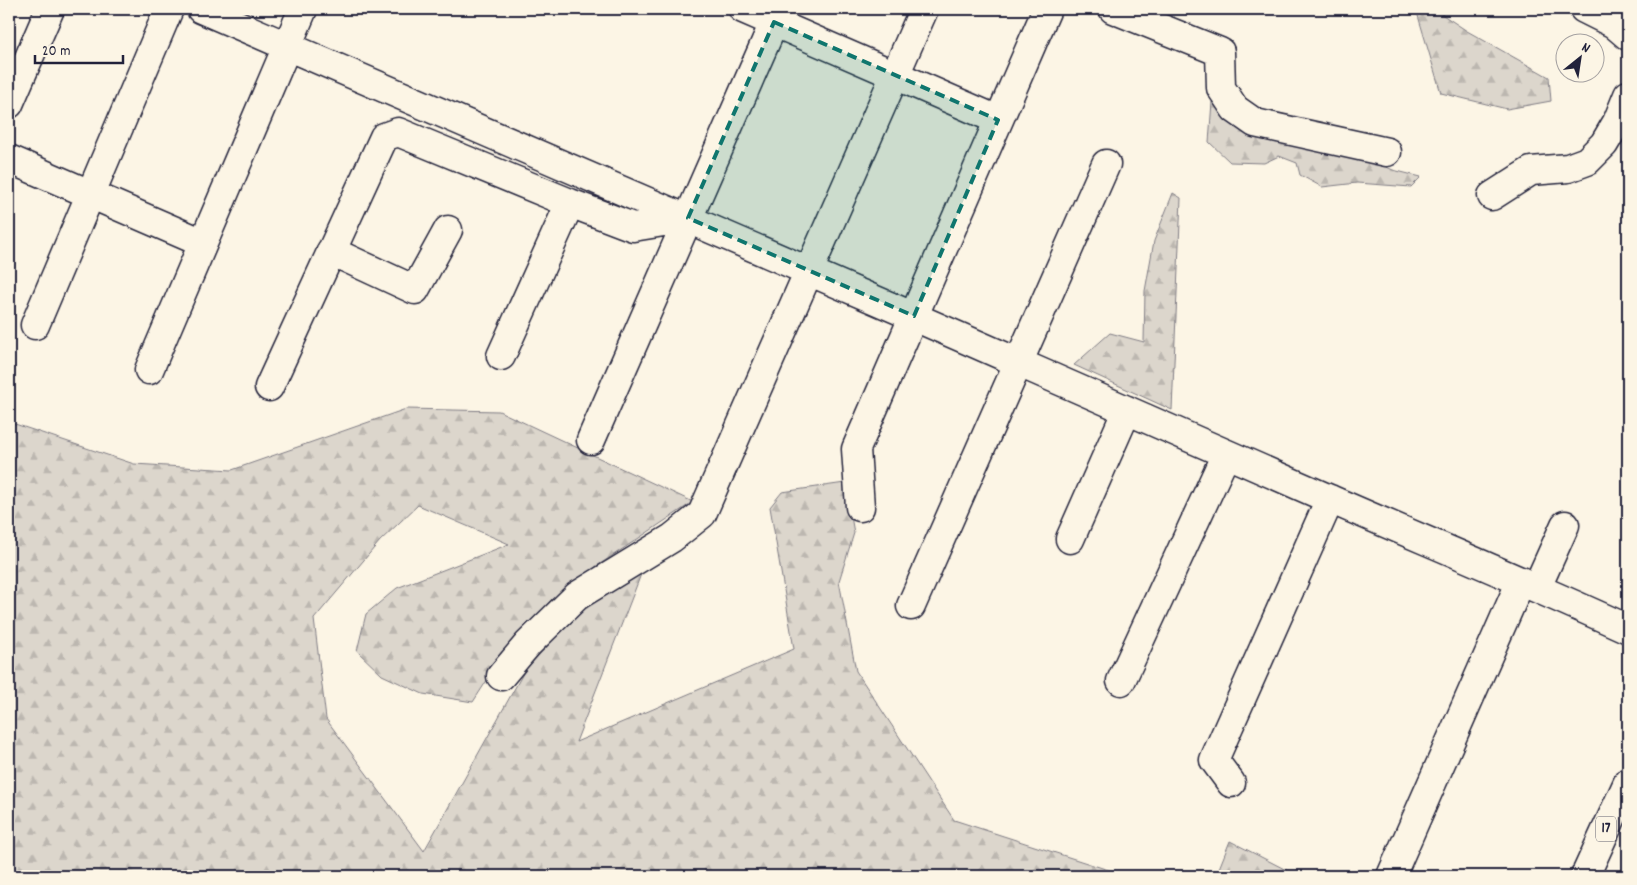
<svg xmlns="http://www.w3.org/2000/svg" width="1637" height="885" viewBox="0 0 1637 885" font-family="Dekko,sans-serif">
<style>
.forest{fill:url(#forest-firs);stroke:#7f7c84}
.lines{fill:none;stroke-linecap:round;stroke-linejoin:round}
.minor-casing{stroke:#22223b;stroke-width:31}
.major-casing{stroke:#22223b;stroke-width:31}
.minor{stroke:#fcf5e5;stroke-width:28}
.major{stroke:#fcf5e5;stroke-width:28}
.marked{fill:#0f766e;fill-opacity:0.2;stroke:#0f766e;stroke-width:4;stroke-dasharray:10 6;stroke-linejoin:round}
.labels{text-anchor:middle;dominant-baseline:central;stroke-width:4;stroke-linejoin:round;paint-order:stroke}
.shield{fill:#fcf5e5;stroke:#63616e;stroke-width:1}
.shield-label{font-size:15px;font-weight:bold;fill:#22223b}
</style>
<defs>
<pattern id="forest-firs" width="22" height="20" patternUnits="userSpaceOnUse" patternTransform="scale(1.25)"><rect width="22" height="20" fill="#dcd6cc"/><path d="M5 1l3.5 6h-7zM16 11l3.5 6h-7z" fill="#bcb7b0"/></pattern>
</defs>
<rect width="100%" height="100%" fill="#fcf5e5"/>
<filter id="ink" filterUnits="userSpaceOnUse"><feTurbulence type="fractalNoise" baseFrequency=".02" numOctaves="2"/><feDisplacementMap in="SourceGraphic" scale="10" xChannelSelector="R" yChannelSelector="G"/><feConvolveMatrix kernelMatrix="1 2 1 2 8 2 1 2 1" color-interpolation-filters="sRGB"/></filter>
<g filter="url(#ink)">
<!-- forest -->
<path class="forest" d="M 1416,9 L 1434,9 L 1467,31 L 1549,77 L 1551,101 L 1507,109 L 1441,93 Z
M 1212,102 L 1227,119 L 1376,162 L 1393,170 L 1421,177 L 1411,187 L 1357,183 L 1322,187 L 1300,175 L 1297,163 L 1279,156 L 1264,163 L 1230,162 L 1209,142 Z
M 1173,193 L 1181,198 L 1172,410 L 1074,365 L 1110,333 L 1144,342 L 1145,291 L 1154,241 Z
M 406,409 L 499,411 L 693,502 L 597,566 L 551,600 L 504,654 L 473,702 L 423,694 L 382,675 L 357,651 L 366,614 L 397,588 L 509,544 L 418,505 L 380,541 L 314,619 L 326,719 L 424,851 L 525,670 L 584,607 L 643,569 L 576,742 L 794,649 L 770,507 L 782,492 L 845,483 L 854,533 L 839,581 L 856,671 L 954,820 L 1127,876 L 9,876 L 9,422 L 134,464 L 232,470 Z
M 1230,841 L 1298,876 L 1216,876 Z"/>
<g class="lines">
<!-- minor casing -->
<g class="minor-casing">
<path id="minor" d="M 201,9 C 563,164 924,320 1284,479 C 1399,530 1515,577 1628,629
M 924,9 L 895,75 L 998,120
M 1113,9 L 1220,52 L 1221,88 L 1235,109 L 1255,123 L 1387,152
M 1584,9 L 1614,24 L 1628,36
M 9,104 L 50,9
M 9,159 L 203,243
M 1492,196 L 1531,171 L 1568,168 L 1587,161 L 1604,144 L 1617,122 L 1628,95
M 331,251 L 415,290 L 448,230
M 35,325 L 169,9
M 501,356 L 570,203
M 149,370 L 303,9
M 269,387 L 384,137 L 398,132 L 570,203 L 633,227 L 688,218
M 591,440 L 780,9
M 860,507 L 856,449 L 1047,9
M 1070,539 L 1127,410
M 1537,587 L 1565,525
M 911,606 L 1106,164
M 501,676 L 528,644 L 577,596 L 672,538 L 702,514 L 895,75 L 743,9
M 1121,681 L 1226,454
M 1231,783 L 1214,760 L 1330,499
M 1391,876 L 1521,581"/>
</g>
<!-- major casing -->
<g class="major-casing">
<path id="major" d="M 1585,876 L 1628,782"/>
</g>
<!-- minor -->
<use href="#minor" class="minor"/>
<!-- major -->
<use href="#major" class="major"/>
</g>
</g>
<!-- marked area -->
<path class="marked" d="M 774,22 L 998,120 L 914,316 L 688,218 Z"/>
<g class="labels">
<!-- shield labels -->
<rect class="shield" x="1596" y="816.5" width="20" height="25" rx="4"/>
<g class="shield-label">
<text x="1606" y="829">17</text>
</g>
</g>
<!-- margin -->
<rect width="1637" height="885" fill="none" stroke="#fcf5e5" stroke-width="30"/>
<rect x="15" y="15" width="1607" height="855" fill="none" stroke="#22223b" stroke-width="2" filter="url(#ink)"/>
<!-- north arrow -->
<g transform="translate(1580 58) rotate(30)"><circle r="24" fill="#fcf5e5" stroke="#a5a1a1"/>
<path d="M0-4L9 19L0 12L-9 19Z" fill="#22223b"/>
<text y="-8" font-size="14" font-weight="bold" text-anchor="middle" fill="#22223b">N</text>
</g>
<!-- scale -->
<path d="M35 55v8h88v-8" fill="none" stroke="#22223b" stroke-width="2.5"/>
<text x="42" y="55" font-size="15" fill="#22223b" stroke="#fcf5e5" stroke-width="4" paint-order="stroke">20 m</text>
</svg>
